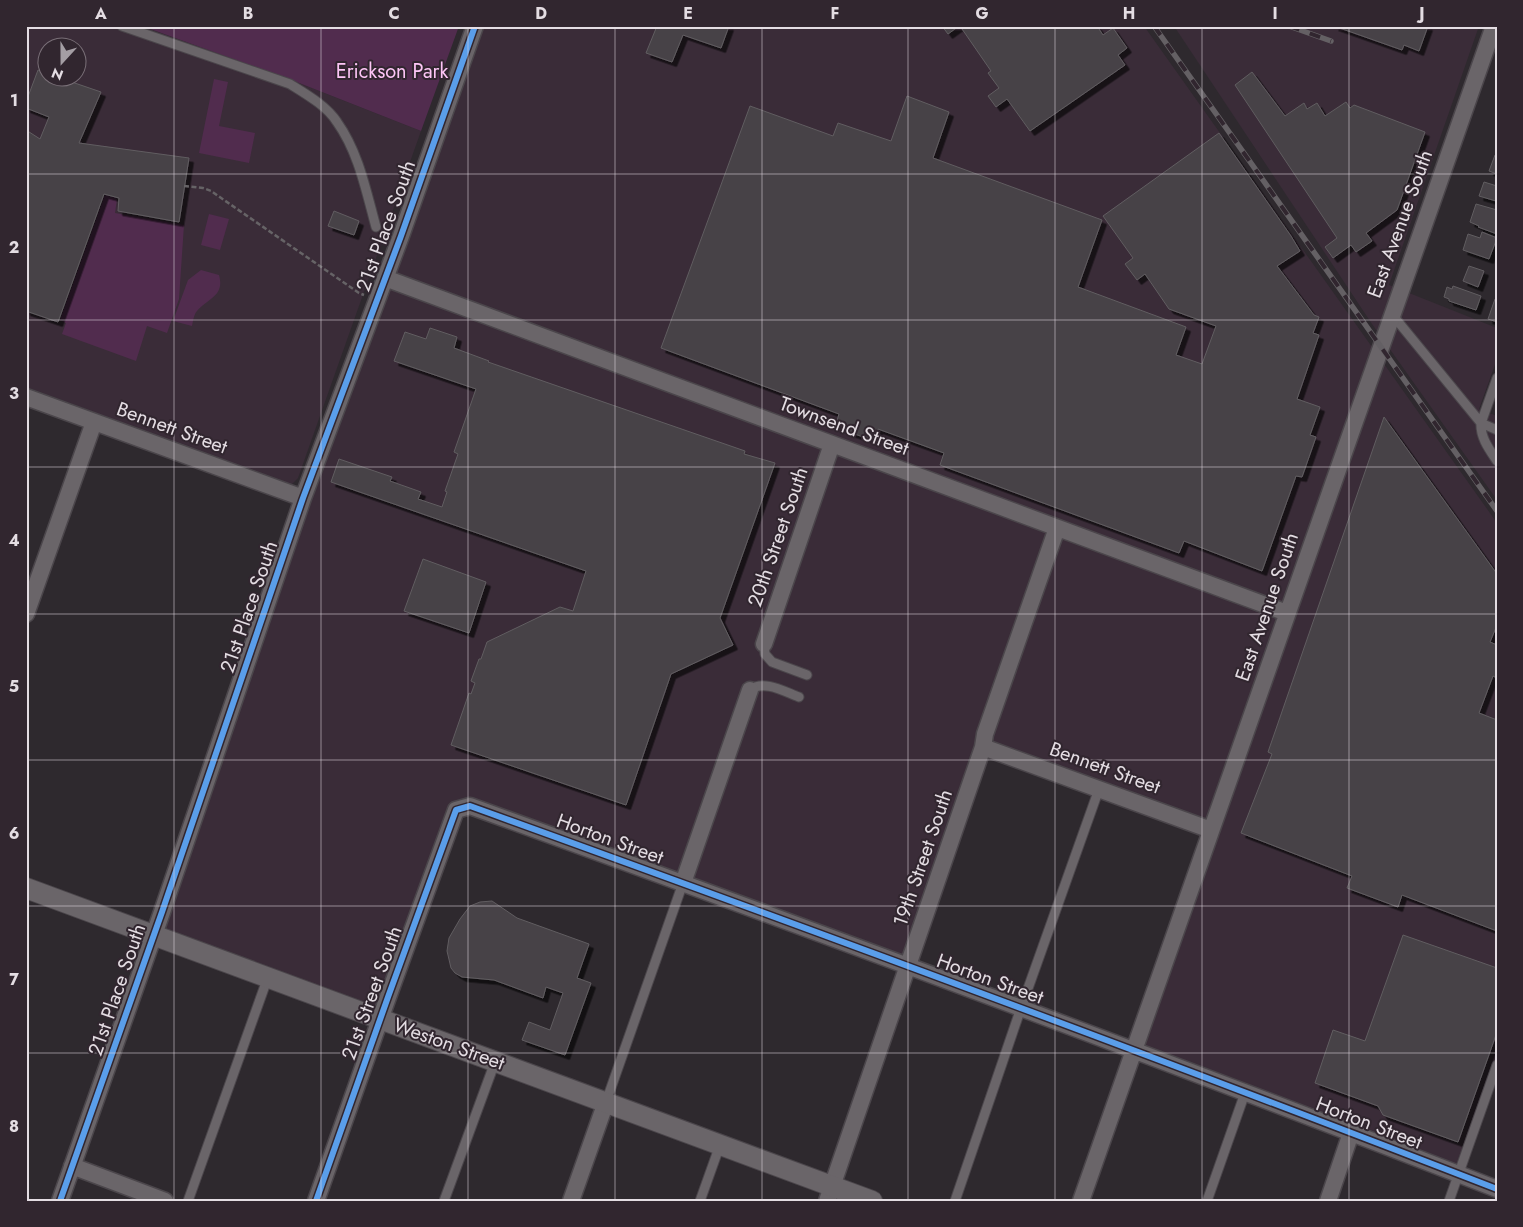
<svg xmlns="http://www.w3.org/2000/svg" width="1523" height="1227" viewBox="0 0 1523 1227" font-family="Jost,sans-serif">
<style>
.built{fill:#3a2c38;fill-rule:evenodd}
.green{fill:#512c4e}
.building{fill:#464246;stroke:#615d61;filter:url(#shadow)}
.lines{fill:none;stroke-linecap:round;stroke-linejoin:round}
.service-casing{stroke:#4b464b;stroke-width:11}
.minor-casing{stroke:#4b464b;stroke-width:19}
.tertiary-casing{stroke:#4b464b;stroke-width:22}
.path{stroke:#666366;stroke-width:2.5;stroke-dasharray:5 2.5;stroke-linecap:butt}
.service{stroke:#6a6569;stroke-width:9}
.minor{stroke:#6a6569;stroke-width:16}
.tertiary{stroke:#6a6569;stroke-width:20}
.rail-casing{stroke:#646064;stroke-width:5.5}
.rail{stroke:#31262f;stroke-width:4;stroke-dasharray:11;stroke-linecap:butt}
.cycleway-casing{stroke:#31262f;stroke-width:9}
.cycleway{stroke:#5a9eea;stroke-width:6}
.grid{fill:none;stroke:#e4dde3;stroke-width:1;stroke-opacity:0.55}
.labels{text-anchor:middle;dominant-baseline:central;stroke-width:4;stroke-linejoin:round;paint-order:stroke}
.park-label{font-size:20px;fill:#fdc5f6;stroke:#31262f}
.street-label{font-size:20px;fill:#e4dde3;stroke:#31262f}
.neatline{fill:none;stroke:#e4dde3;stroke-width:2}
.grid-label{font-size:16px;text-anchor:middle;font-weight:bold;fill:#e4dde3}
</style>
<defs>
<filter id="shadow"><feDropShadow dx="4.5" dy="4.5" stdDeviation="0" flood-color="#0009"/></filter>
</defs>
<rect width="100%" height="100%" fill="#2e292e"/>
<!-- built -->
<path class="built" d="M 26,26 L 142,26 L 294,81 L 421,131 L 298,478 L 291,485 L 26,387 ZM 48,48 L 78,48 L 78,78 L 48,78 Z
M 477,26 L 1144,26 L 1497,523 L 1497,1065 L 1459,1174 L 1134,1050 L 1211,830 L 984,747 L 908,966 L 470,806 L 456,811 L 381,1019 L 154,935 Z
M 1174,26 L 1479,26 L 1389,285 L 1497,328 L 1497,359 L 1479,409 L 1497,416 L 1497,500 L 1372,324 Z"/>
<!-- green -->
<path class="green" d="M 142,26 L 459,26 L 421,131 L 294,81 Z
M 214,79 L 228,82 L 219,126 L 255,133 L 249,163 L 199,153 Z
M 105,195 L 117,199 L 115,213 L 184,225 L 179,299 L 167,333 L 147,326 L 136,361 L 62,334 L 66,323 L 60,320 Z
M 209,214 L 229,219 L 220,250 L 201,245 Z
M 201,270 L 219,275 C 225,296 208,298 197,311 C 194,314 193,321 192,326 L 173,321 L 188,280 Z"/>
<!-- building -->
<path class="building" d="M 657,26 L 729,26 L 721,48 L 683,35 L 672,62 L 646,53 Z
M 942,26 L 959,26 L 948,34 Z
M 960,26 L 1097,26 L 1103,35 L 1113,28 L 1127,48 L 1118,55 L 1125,65 L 1030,131 L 1007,99 L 996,107 L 988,96 L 999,88 L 988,73 L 991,71 Z
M 1334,26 L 1428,26 L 1419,51 L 1404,45 L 1402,50 Z
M 38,70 L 48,73 L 48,78 L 60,78 L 101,92 L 79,143 L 189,158 L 179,222 L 118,211 L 119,198 L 104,194 L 58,322 L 26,311 L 26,130 L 40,139 L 49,117 L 26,108 L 26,102 Z
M 1252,72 L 1285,116 L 1304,103 L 1307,109 L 1317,103 L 1325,116 L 1346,102 L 1350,108 L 1354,105 L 1425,132 L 1397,210 L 1366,233 L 1372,241 L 1356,252 L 1351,245 L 1333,258 L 1325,247 L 1337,238 L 1235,85 Z
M 907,96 L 949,112 L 933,158 L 1102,220 L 1078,287 L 1186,327 L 1176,355 L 1202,364 L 1216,326 L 1169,309 L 1145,274 L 1137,280 L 1125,264 L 1133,258 L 1103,216 L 1219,133 L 1291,236 L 1300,251 L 1277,266 L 1314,315 L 1319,317 L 1313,333 L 1319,335 L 1297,399 L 1320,407 L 1310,435 L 1316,437 L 1302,477 L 1296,476 L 1262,571 L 1184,541 L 1179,553 L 940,465 L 944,453 L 878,429 L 875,441 L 846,431 L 847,428 L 836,424 L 839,414 L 661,348 L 750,106 L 833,136 L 838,123 L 891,141 Z
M 1495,155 L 1497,156 L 1497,174 L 1489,171 Z
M 1484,182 L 1497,186 L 1496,201 L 1479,196 Z
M 1476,204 L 1497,210 L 1497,234 L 1478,227 L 1479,226 L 1470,222 Z
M 334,211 L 359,221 L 354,235 L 328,226 Z
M 1482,232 L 1497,238 L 1489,259 L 1463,250 L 1468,234 L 1480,238 Z
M 1469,266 L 1484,271 L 1478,287 L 1463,281 Z
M 1453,286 L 1481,296 L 1476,310 L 1449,301 L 1449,299 L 1444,297 L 1447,287 L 1452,289 Z
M 1495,299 L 1497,300 L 1497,322 L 1488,319 Z
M 430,328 L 457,337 L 454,348 L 489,361 L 488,362 L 745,451 L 744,454 L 775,463 L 720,618 L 733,645 L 671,674 L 626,805 L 451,745 L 469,693 L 471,694 L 475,683 L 471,681 L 479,659 L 481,659 L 487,642 L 560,607 L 573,611 L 586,571 L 331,482 L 339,459 L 392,477 L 390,481 L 421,492 L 418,499 L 442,507 L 447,492 L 445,491 L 458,454 L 454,452 L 476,389 L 394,361 L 405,332 L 426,339 Z
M 1384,417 L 1497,574 L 1497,625 L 1490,642 L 1497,645 L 1497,678 L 1493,676 L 1479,713 L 1497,720 L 1497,931 L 1402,895 L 1398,907 L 1347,888 L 1352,876 L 1241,833 L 1272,754 L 1268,752 Z
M 423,559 L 486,582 L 469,633 L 404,611 Z
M 492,901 L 517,918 L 589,944 L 577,978 L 591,983 L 565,1055 L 522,1040 L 529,1022 L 550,1030 L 563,993 L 546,987 L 543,998 L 494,980 L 462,977 L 455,973 L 451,968 L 447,951 L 449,938 L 460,919 L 470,906 L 480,902 Z
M 1403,935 L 1497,968 L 1497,1032 L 1458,1142 L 1383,1115 L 1378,1106 L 1315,1083 L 1333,1030 L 1365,1041 Z"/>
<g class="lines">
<!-- service casing -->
<g class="service-casing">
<path id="service" d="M 122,26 L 290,84 C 306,94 327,106 337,122 C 359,153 366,191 376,227
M 1391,313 L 1481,423 L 1497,430
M 1497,378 L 1481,423 C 1480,437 1489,449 1497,461
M 764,644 L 765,654 L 772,662 L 807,675
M 750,690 C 764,679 785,692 799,697
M 606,1102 L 683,883
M 188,1201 L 268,977
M 444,1201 L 495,1062
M 700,1201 L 720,1145
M 955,1201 L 1021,1008 L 1099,789
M 1207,1201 L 1245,1093
M 1449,1201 L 1497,1065"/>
</g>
<!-- minor casing -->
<g class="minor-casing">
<path id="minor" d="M 385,278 L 1287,613
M 26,397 L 303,498
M 26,614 L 94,422
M 764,644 L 832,444
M 983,747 L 1211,830
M 683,883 L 750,690
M 72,1166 L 165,1201
M 60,1201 L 162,912 L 303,498 L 401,236 L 475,26
M 316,1201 L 388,997 L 456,810 L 470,806 C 814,930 1156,1057 1497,1189
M 571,1201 L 606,1102
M 827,1201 L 983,747 L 985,734 L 1057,528
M 1081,1201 C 1220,810 1354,417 1494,26
M 1328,1201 L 1351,1133"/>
</g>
<!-- tertiary casing -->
<g class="tertiary-casing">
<path id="tertiary" d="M 26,888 L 872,1201"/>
</g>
<!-- path -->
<path class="path" d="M 184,186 L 203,188 L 211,191 L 359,293 L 364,295"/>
<!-- service -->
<use href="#service" class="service"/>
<!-- minor -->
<use href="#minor" class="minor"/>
<!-- tertiary -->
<use href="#tertiary" class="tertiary"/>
<!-- rail casing -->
<g class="rail-casing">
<path id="rail" d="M 1154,26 L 1497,511
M 1289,26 L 1331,41"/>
</g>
<!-- rail -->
<use href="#rail" class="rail"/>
<!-- cycleway casing -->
<g class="cycleway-casing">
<path id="cycleway" d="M 60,1201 L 162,912 L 303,498 L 401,236 L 475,26
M 316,1201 L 388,997 L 456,810 L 470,806 C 814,930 1156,1057 1497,1189"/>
</g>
<!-- cycleway -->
<use href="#cycleway" class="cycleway"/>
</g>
<!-- grid -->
<path class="grid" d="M 174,26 L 174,1201M 321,26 L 321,1201M 468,26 L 468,1201M 615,26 L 615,1201M 762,26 L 762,1201M 908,26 L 908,1201M 1055,26 L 1055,1201M 1202,26 L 1202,1201M 1349,26 L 1349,1201M 26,174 L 1497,174M 26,320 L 1497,320M 26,467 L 1497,467M 26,614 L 1497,614M 26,760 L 1497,760M 26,906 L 1497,906M 26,1053 L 1497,1053"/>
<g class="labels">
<!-- park labels -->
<g class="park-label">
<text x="392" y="71">Erickson Park</text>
</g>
<!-- street labels -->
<g class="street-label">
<text transform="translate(1400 224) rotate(-70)">East Avenue South</text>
<text transform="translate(386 226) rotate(-70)">21st Place South</text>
<text transform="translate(844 426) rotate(20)">Townsend Street</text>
<text transform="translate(172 428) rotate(20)">Bennett Street</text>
<text transform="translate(778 537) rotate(-71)">20th Street South</text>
<text transform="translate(249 607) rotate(-71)">21st Place South</text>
<text transform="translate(1267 607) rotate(-71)">East Avenue South</text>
<text transform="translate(1105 768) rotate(20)">Bennett Street</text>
<text transform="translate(610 839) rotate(20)">Horton Street</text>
<text transform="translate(923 858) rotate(-71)">19th Street South</text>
<text transform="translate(990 979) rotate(20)">Horton Street</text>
<text transform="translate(117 990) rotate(-71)">21st Place South</text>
<text transform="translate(372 993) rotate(-70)">21st Street South</text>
<text transform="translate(449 1044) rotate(20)">Weston Street</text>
<text transform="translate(1369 1123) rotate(21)">Horton Street</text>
</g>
</g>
<!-- border -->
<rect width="1523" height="1227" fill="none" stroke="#31262f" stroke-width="55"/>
<!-- north arrow -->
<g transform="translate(62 62) rotate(201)"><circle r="24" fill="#31262f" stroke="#796f77"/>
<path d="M0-4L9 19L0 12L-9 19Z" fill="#a49ea4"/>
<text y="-8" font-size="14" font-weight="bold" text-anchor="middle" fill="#e4dde3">N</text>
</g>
<rect x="28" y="28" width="1468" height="1172" class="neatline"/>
<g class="grid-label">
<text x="101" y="19">A</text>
<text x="248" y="19">B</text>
<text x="394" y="19">C</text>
<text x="541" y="19">D</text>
<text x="688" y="19">E</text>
<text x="835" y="19">F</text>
<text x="982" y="19">G</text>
<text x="1129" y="19">H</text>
<text x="1275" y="19">I</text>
<text x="1422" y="19">J</text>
<text x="14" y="106">1</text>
<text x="14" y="253">2</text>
<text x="14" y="399">3</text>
<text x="14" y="546">4</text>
<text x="14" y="692">5</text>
<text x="14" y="839">6</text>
<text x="14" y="985">7</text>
<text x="14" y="1132">8</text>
</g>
</svg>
